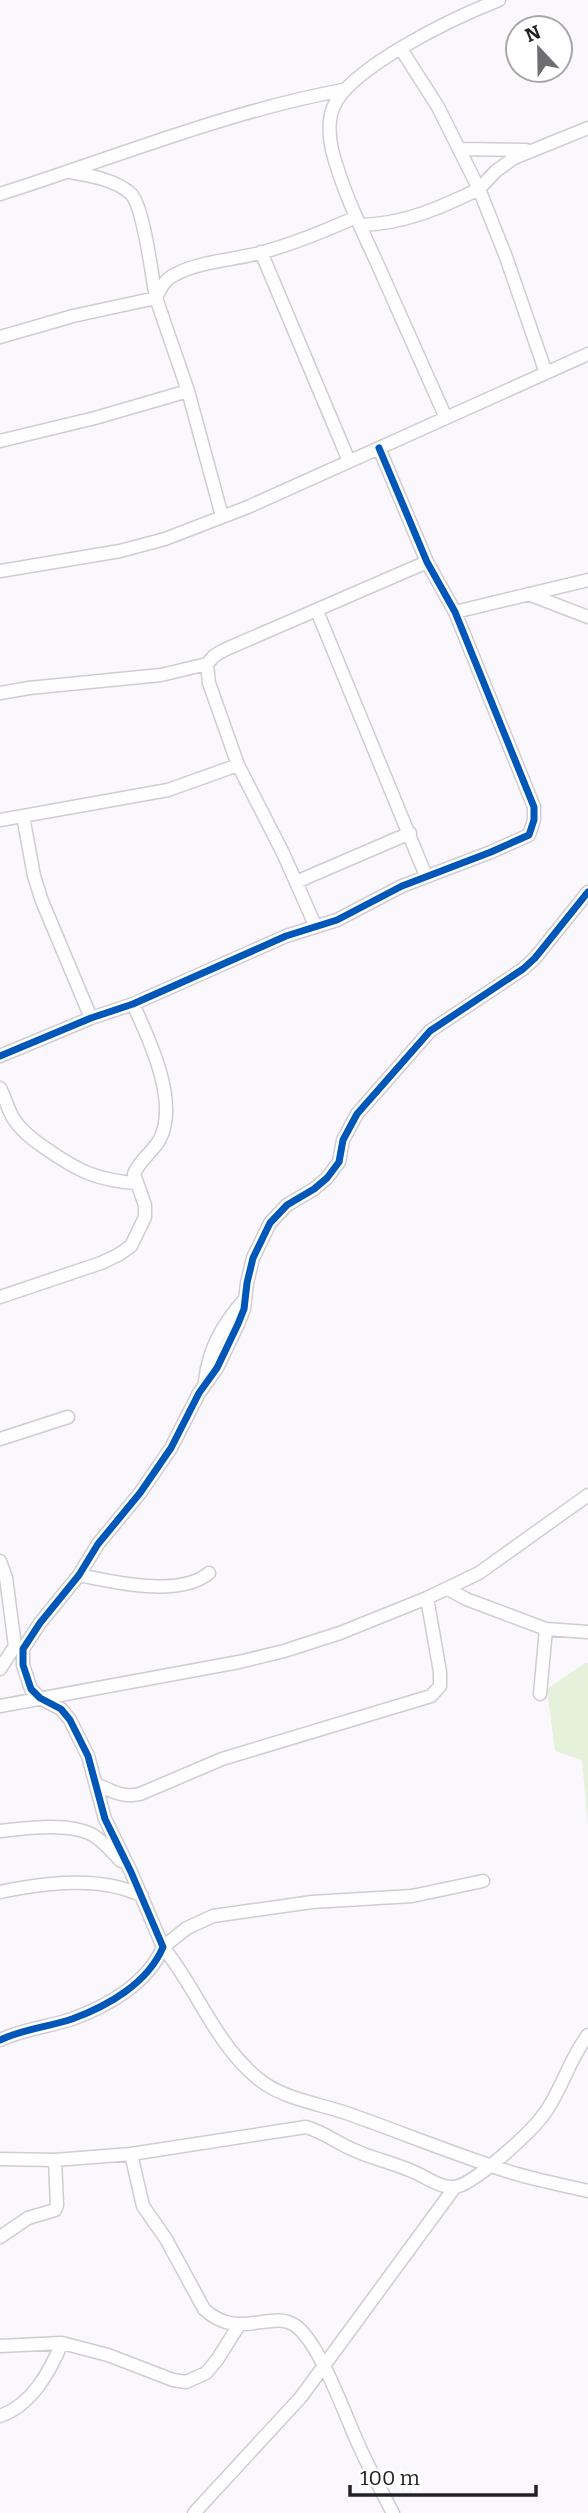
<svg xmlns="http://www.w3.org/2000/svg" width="588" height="2513" viewBox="0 0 588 2513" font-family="Bitter,serif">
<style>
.green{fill:#e5f1da}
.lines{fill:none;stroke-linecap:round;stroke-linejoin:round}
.street-casing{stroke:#cfcdd1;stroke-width:15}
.street{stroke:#fefeff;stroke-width:12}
.cycleway-casing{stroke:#fff;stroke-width:11}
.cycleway{stroke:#0057b8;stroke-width:7}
</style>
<rect width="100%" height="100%" fill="#faf8fd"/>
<!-- green -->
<path class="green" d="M 585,1663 L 588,1663 L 588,1825 L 582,1760 L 555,1751 L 547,1689 Z"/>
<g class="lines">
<!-- street casing -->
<g class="street-casing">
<path id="street" d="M 460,149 L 526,150
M 0,194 C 114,158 225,112 343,90
M 360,225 C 404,224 440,208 479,189 L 438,107 L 401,49
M 261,252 L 349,461
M 0,337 L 73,316 L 156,298 C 152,277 144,207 131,194 C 117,180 88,175 70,172
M 546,373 L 506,257 L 479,189 L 496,171 L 514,158 L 588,128
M 446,418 C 423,366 400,315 377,263 C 360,226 342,189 332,150 C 329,136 328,121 333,108 C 349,67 458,16 499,0
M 0,441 L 95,418 L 188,391
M 222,516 L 188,391 L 156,298 C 161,287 165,279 176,274 C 201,261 233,260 260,253 C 293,244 325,231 356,217
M 0,571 L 120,551 L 165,539 L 248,507 L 588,354
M 528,594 L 588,617
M 317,611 L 426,876
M 455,612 L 588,580
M 0,693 L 29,688 L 161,675 L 207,664
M 23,816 L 34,876 L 42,901 L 91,1018
M 0,820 L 168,790 L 238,765
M 296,882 L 410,833
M 315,925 L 283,853 L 238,765 L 209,683 L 207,664 L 214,656 L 224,650 L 427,562
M 0,1056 L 91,1018 L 133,1004 L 286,936 L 337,920 L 402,886 L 491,852 L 529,835 L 534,820 L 534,807 L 455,612 L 427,562 L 379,448
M 0,1088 C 5,1098 8,1109 13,1118 C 21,1131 33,1140 45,1148 C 77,1170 95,1180 135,1183
M 0,1297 L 101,1263 L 118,1255 L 131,1246 L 145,1217 L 145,1205 L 134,1174 C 139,1160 153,1152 160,1139 C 179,1101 149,1039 133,1004
M 205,1381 C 209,1347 223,1324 245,1299
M 0,1439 L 68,1417
M 0,1561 L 6,1578 L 15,1646 L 0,1669
M 79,1575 C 115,1582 179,1598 209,1573
M 448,1589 L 466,1599 L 546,1629 L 588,1632
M 540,1694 L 546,1629
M 0,1706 L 239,1662 L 284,1651 L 340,1633 L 427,1598 L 479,1573 L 588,1495
M 96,1784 C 112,1791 122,1798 140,1794 L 222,1759 L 431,1696 L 440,1686 L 440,1672 L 427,1598
M 0,1831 C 26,1828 69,1822 93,1835 C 104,1842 112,1852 121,1861
M 483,1881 L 412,1896 L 312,1902 L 213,1916 L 187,1928 L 163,1947 C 197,1989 214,2041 256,2077 C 281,2099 318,2103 349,2114 C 403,2133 456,2155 510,2172 C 536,2180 562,2185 588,2191
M 0,1892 C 44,1883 101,1875 142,1896
M 0,2040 C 23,2029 48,2027 72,2019 C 108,2006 148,1983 163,1947 L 131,1872 L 105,1819 L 88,1756 L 70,1720 L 61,1709 L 40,1698 L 31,1689 L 23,1665 L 23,1649 L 40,1623 L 79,1575 L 98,1544 L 140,1493 L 171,1448 L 199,1393 L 217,1368 L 238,1324 L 244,1309 L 247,1283 L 253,1258 L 270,1223 L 287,1205 L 314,1189 L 327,1178 L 339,1162 L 343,1140 L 357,1114 L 430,1031 L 523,969 L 535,958 L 588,892
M 131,2154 L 143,2206 L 166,2239 L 204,2309 C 239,2342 272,2308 296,2326 C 322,2346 346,2419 361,2450 C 371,2472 382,2492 393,2513
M 0,2159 L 55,2160 L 131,2154 L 306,2127 C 324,2132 337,2143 354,2150 C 373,2159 395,2163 414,2172 C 426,2177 440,2188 454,2187 C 473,2186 532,2131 544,2114 C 562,2090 569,2059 588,2035
M 0,2237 L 28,2218 L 55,2210 L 57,2205 L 55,2160
M 0,2346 L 62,2343 L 108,2355 L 173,2380 L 186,2382 L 206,2373 L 217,2360 L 239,2325
M 0,2416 C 32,2405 50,2371 62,2343
M 194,2513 L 301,2397 L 455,2187"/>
</g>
<!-- street -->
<use href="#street" class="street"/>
<!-- cycleway casing -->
<g class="cycleway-casing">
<path id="cycleway" d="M 0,1056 L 91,1018 L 133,1004 L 286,936 L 337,920 L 402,886 L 491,852 L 529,835 L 534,820 L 534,807 L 455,612 L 427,562 L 379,448
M 0,2040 C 23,2029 48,2027 72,2019 C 108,2006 148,1983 163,1947 L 131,1872 L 105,1819 L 88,1756 L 70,1720 L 61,1709 L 40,1698 L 31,1689 L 23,1665 L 23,1649 L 40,1623 L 79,1575 L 98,1544 L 140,1493 L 171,1448 L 199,1393 L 217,1368 L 238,1324 L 244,1309 L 247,1283 L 253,1258 L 270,1223 L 287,1205 L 314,1189 L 327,1178 L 339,1162 L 343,1140 L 357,1114 L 430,1031 L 523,969 L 535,958 L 588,892"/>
</g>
<!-- cycleway -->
<use href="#cycleway" class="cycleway"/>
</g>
<!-- north arrow -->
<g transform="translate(539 49) rotate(338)"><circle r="33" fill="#ffffff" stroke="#a7a7a8" stroke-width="2"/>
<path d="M0-5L12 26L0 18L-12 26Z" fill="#6e6d71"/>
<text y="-10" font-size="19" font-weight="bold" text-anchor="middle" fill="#232225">N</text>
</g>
<!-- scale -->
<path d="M350 2485v10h186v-10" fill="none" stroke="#232225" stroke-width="3.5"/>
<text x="360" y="2485" font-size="21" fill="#232225" stroke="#ffffff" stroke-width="5" paint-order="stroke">100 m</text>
</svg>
